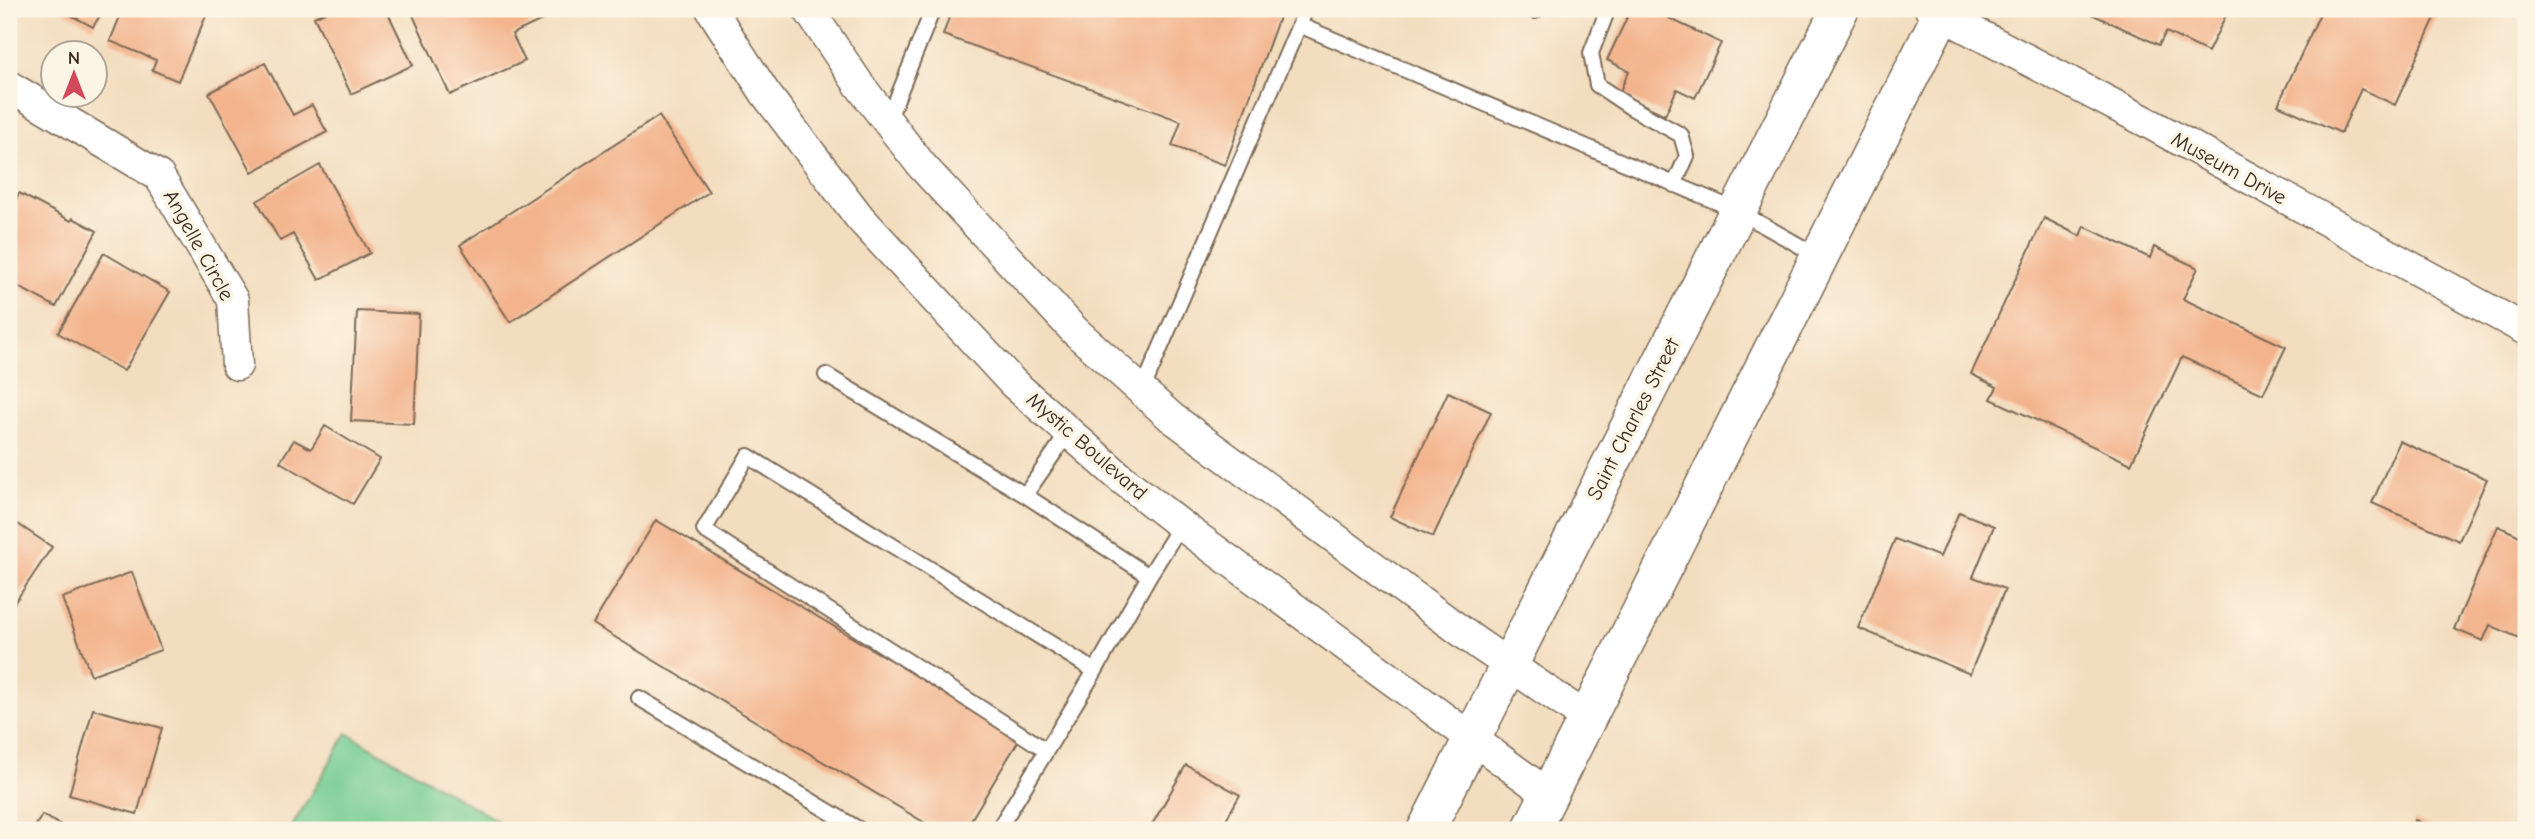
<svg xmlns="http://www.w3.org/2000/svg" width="2535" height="839" viewBox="0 0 2535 839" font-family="'Comic Neue',sans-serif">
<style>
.green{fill:#73cc92;stroke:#577b58;stroke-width:2}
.building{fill:#f3b48d}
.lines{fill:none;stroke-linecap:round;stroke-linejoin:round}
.service-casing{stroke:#7b6956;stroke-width:18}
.minor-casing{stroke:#7b6956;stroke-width:33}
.tertiary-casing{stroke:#7b6956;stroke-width:40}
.service{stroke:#fff;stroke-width:14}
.minor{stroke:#fff;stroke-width:30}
.tertiary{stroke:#fff;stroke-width:37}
.labels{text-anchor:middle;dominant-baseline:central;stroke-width:7;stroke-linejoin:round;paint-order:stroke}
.street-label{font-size:21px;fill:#3b2a1e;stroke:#fcf5e5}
</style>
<rect width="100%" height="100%" fill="#fcf5e5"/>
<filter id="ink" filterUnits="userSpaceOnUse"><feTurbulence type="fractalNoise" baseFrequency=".0143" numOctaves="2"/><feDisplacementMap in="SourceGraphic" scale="14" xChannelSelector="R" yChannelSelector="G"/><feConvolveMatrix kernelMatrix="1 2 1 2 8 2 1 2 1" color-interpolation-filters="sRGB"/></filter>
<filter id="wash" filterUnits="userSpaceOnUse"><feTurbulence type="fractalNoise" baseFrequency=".00686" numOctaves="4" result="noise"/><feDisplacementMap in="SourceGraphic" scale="28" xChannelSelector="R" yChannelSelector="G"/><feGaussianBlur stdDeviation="1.57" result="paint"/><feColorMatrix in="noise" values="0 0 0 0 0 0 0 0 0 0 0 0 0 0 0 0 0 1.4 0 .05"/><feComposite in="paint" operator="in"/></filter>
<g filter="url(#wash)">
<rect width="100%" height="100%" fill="#f3ddbf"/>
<!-- green -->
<path class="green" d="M 347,733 L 513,830 L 290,830 Z"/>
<g id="blocks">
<!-- building -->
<path class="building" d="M 59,9 L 104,9 L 93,27 Z
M 123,9 L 209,9 L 178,81 L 152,70 L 156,60 L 110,41 Z
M 331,9 L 386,9 L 413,65 L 351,94 L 314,17 Z
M 410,9 L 536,9 L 542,20 L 512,34 L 525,61 L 450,95 Z
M 952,9 L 1282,9 L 1225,165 L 1172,146 L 1181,121 L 943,35 Z
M 1631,9 L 1650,9 L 1721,43 L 1695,98 L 1677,89 L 1665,115 L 1619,93 L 1629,71 L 1607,60 Z
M 2086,9 L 2229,9 L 2208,52 L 2166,32 L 2159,45 L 2085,11 Z
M 2322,9 L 2439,9 L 2395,105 L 2361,89 L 2341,133 L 2278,105 Z
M 265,63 L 293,115 L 312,105 L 327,132 L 252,172 L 209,93 Z
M 659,116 L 709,192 L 510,322 L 460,245 Z
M 320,165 L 370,253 L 319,280 L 293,234 L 280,241 L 257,201 Z
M 19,193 L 71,221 L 73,218 L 97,231 L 56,307 L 9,282 L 9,213 Z
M 2044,218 L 2080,236 L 2084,226 L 2150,258 L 2154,247 L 2198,268 L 2183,299 L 2286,347 L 2263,394 L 2182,357 L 2131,464 L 1991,399 L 1997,387 L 1971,374 Z
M 104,253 L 170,292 L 124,371 L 58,333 Z
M 357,311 L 419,314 L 414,424 L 351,421 Z
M 1448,392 L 1491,412 L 1433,537 L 1390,517 Z
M 325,426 L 380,459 L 353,504 L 280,462 L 294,440 L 311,449 Z
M 2399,441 L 2487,479 L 2459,541 L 2372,503 Z
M 1959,512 L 1994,526 L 1973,577 L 2005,589 L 1970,674 L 1858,628 L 1895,539 L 1940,557 Z
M 9,518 L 52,547 L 9,611 Z
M 656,520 L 1020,738 L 965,830 L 937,830 L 593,624 Z
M 2498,526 L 2526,539 L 2526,641 L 2490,625 L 2483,641 L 2454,629 Z
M 132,572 L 161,650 L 91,675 L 62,598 Z
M 93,709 L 162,728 L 137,814 L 69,795 Z
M 1186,765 L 1240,795 L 1220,830 L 1149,830 Z
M 42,815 L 70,830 L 33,830 Z
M 2415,820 L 2437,830 L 2410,830 Z"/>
</g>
</g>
<g filter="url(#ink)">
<use href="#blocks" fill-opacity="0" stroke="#7b6956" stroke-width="2"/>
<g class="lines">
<!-- service casing -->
<g class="service-casing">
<path id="service" d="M 1608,9 L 1591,53 L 1597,85 L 1630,107 L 1681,135 L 1687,156 L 1674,185
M 1535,11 L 1536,9
M 1299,25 L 1738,211 L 1818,256
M 888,121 L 933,9
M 826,375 L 1025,495 L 1068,433
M 1142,391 L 1306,9
M 1025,495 L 1149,576 L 1181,525
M 639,698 L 860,830
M 1046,750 L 704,530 L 748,456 L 1095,671
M 998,830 L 1095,671 L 1149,576"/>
</g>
<!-- minor casing -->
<g class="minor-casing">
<path id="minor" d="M 711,9 L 765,93 L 860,218 L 1013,383 L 1122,479 L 1181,525 L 1549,795
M 808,9 L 860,86 L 922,166 L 1075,331 L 1171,417 L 1477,643 L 1587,718
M 1930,9 L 2145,121 L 2526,330
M 9,86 L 159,176 L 233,300 L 237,365"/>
</g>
<!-- tertiary casing -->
<g class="tertiary-casing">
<path id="tertiary" d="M 1426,830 L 1840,9
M 1531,830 L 1944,9"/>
</g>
<!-- service -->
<use href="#service" class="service"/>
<!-- minor -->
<use href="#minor" class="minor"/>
<!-- tertiary -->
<use href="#tertiary" class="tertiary"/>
</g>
</g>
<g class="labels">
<!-- street labels -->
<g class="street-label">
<text transform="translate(2229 168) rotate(29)">Museum Drive</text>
<text transform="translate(199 245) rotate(61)">Angelle Circle</text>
<text transform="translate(1633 419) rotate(-63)">Saint Charles Street</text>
<text transform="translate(1087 446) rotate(41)">Mystic Boulevard</text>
</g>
</g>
<!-- margin -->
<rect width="2535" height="839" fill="none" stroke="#fcf5e5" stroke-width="35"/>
<!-- north arrow -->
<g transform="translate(74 74)"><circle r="33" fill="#fcf5e5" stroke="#afa495" stroke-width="2"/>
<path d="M0-5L12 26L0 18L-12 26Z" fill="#d1495b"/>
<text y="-10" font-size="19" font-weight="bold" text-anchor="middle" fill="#3b2a1e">N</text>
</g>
</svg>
